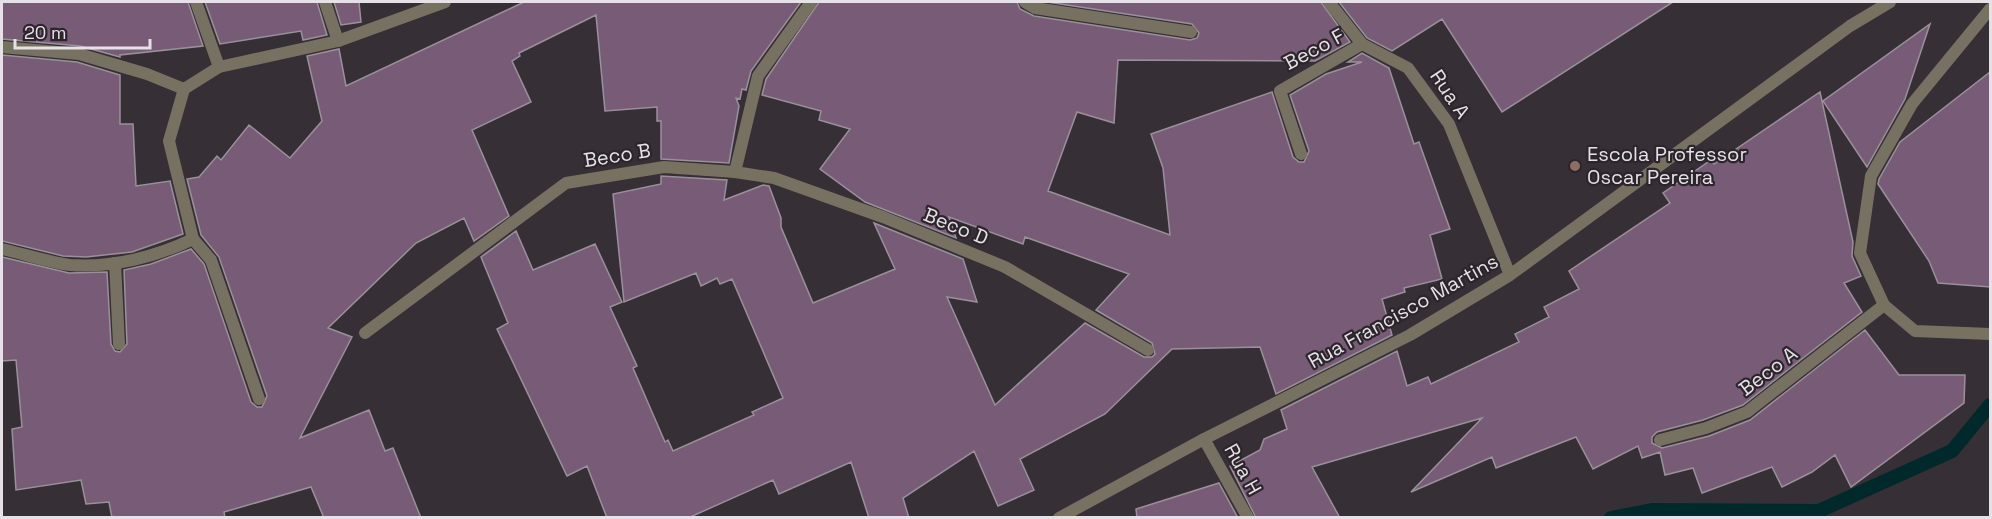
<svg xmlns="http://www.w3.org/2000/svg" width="1992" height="519" viewBox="0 0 1992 519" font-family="'Space Grotesk',sans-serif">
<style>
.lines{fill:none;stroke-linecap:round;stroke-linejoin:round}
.stream{stroke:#00292b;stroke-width:14}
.building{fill:#785c77;stroke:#999199;stroke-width:1.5}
.service{stroke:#777161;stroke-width:12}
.minor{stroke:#777161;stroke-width:12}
.education-dot{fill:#8d6e63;stroke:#2c262c;stroke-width:2}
.labels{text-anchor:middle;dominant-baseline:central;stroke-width:4.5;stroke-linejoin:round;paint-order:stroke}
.street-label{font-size:20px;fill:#e6e1e6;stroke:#2c262c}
.poi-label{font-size:20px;fill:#e6e1e6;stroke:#2c262c;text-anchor:start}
</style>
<rect width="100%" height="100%" fill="#362f36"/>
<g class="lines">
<!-- stream -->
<path class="stream" d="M 1611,518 L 1652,510 L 1819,511 L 1952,451 L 1990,405"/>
</g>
<!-- building -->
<path class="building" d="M 2,2 L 188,2 L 203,46 L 120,55 L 120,57 L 80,46 L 2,39 Z
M 205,2 L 317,2 L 327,35 L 303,40 L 301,31 L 220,44 Z
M 334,2 L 359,2 L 361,22 L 341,25 Z
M 524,2 L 801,2 L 751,71 L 746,90 L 742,89 L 740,99 L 736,98 L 739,106 L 729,163 L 661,159 L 661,121 L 657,121 L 657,107 L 605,111 L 596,15 L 519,53 L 520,56 L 512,61 L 531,102 L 472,130 L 509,216 L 474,241 L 464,218 L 416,243 L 328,328 L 352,337 L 300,438 L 369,410 L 385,451 L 393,448 L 421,518 L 324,518 L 311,487 L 224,512 L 225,518 L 112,518 L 109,502 L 86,504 L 81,480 L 16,490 L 12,429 L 22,427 L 16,360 L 2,361 L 2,257 L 69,273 L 107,272 L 111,344 L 115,351 L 120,352 L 127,344 L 124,270 L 151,264 L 191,249 L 204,264 L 251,402 L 257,407 L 262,407 L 267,396 L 219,257 L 201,235 L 187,179 L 199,177 L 217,156 L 221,160 L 249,125 L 290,158 L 322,121 L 307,56 L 339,49 L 346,86 Z
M 819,2 L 1017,2 L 1020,9 L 1034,16 L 1190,40 L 1197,38 L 1199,33 L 1192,24 L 1047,2 L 1321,2 L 1350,42 L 1315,61 L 1118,60 L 1114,123 L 1077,112 L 1048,191 L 1170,235 L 1163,168 L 1151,134 L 1272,92 L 1293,157 L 1299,162 L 1304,162 L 1309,151 L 1290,95 L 1326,74 L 1362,62 L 1348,62 L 1362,53 L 1389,68 L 1414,144 L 1419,142 L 1450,229 L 1430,235 L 1442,279 L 1404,288 L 1405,292 L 1382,299 L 1392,335 L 1276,394 L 1260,347 L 1172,349 L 1105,414 L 1020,459 L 1034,490 L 998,506 L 974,451 L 903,498 L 909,518 L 869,518 L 851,462 L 779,494 L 773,480 L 688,518 L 607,518 L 587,466 L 567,476 L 497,329 L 508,323 L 481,257 L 516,231 L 533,270 L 595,244 L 622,302 L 610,307 L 637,366 L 633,368 L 665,442 L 668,440 L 673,451 L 754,415 L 752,412 L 783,398 L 732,279 L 720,284 L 717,278 L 701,286 L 696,273 L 624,302 L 613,194 L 661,184 L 661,176 L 727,180 L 724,200 L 763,185 L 769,186 L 781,218 L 781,227 L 813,303 L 895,269 L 874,223 L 963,259 L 977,302 L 947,297 L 995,405 L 1085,323 L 1144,357 L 1152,357 L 1155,354 L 1152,343 L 1096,310 L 1129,274 L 1025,237 L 1023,244 L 949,217 L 956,238 L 865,202 L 820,169 L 850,129 L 819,120 L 821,111 L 762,95 L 766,79 Z
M 1339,2 L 1673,2 L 1502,112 L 1442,19 L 1392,51 L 1367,38 Z
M 1930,24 L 1905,99 L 1867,167 L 1823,101 Z
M 2,55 L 77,62 L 120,75 L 120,124 L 133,124 L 136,186 L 170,181 L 183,234 L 132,252 L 86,257 L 63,256 L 2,241 Z
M 1990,72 L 1990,287 L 1938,283 L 1929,261 L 1878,184 L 1879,179 L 1900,142 Z
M 1820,92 L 1853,242 L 1852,256 L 1861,276 L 1844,283 L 1862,312 L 1743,405 L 1703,420 L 1657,432 L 1652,437 L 1652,443 L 1662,448 L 1709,436 L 1750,420 L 1865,330 L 1899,375 L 1965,375 L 1964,403 L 1851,487 L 1835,455 L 1812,472 L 1782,487 L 1772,467 L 1702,493 L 1693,468 L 1665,475 L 1660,452 L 1642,458 L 1638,446 L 1593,469 L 1576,437 L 1496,468 L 1492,457 L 1411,492 L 1482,418 L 1312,467 L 1340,518 L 1256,518 L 1230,466 L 1260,450 L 1264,439 L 1287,429 L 1281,410 L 1397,351 L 1407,386 L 1428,377 L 1431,384 L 1519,342 L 1515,334 L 1549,317 L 1544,307 L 1579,289 L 1569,271 L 1670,203 L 1663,193 L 1711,160 L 1714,164 Z
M 1219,483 L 1238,518 L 1137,518 L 1136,509 Z"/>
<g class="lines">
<!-- service -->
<path class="service" d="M 196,2 L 219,67
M 325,2 L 338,41
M 1025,2 L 1035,8 L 1191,32
M 2,47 L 79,54 L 147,74 L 184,89
M 1301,154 L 1280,91 L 1362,44
M 735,172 L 774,178 L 883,217 L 1005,267 L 1148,350
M 193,239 L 211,260 L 259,399
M 115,263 L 119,344
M 365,333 L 566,183 L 664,167 L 735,172 L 758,76 L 811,2
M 1204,439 L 1248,518
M 1660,440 L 1706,428 L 1747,412 L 1884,305"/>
<!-- minor -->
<path class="minor" d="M 1329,2 L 1362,44 L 1408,68 L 1449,124 L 1510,275
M 1990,9 L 1912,104 L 1871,176 L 1860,253 L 1884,305 L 1915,331 L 1990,334
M 2,249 C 24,254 48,262 70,265 C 112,268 156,257 193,239 L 169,141 L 184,89 L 219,67 L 338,41 L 445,2
M 1059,518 L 1204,439 L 1410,335 L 1510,275 L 1850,26 L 1890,2"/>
</g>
<!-- markers -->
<circle class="education-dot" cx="1575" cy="166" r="6"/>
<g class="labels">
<!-- street labels -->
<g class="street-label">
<text transform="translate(1314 49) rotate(-28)">Beco F</text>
<text transform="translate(1450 94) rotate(56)">Rua A</text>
<text transform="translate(617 155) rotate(-9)">Beco B</text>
<text transform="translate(956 226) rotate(22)">Beco D</text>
<text transform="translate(1403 311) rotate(-29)">Rua Francisco Martins</text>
<text transform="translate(1768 371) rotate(-37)">Beco A</text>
<text transform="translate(1243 469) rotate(61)">Rua H</text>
</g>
<!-- poi labels -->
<g class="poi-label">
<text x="1587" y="154">Escola Professor<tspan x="1587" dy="23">Oscar Pereira</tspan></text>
</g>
</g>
<!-- border -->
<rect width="1992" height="519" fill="none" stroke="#e6e1e6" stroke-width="6"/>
<!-- scale -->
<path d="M15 39v9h135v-9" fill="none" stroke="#e6e1e6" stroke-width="3"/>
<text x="24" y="39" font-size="18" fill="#e6e1e6" stroke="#2c262c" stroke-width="4.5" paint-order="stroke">20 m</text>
</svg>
